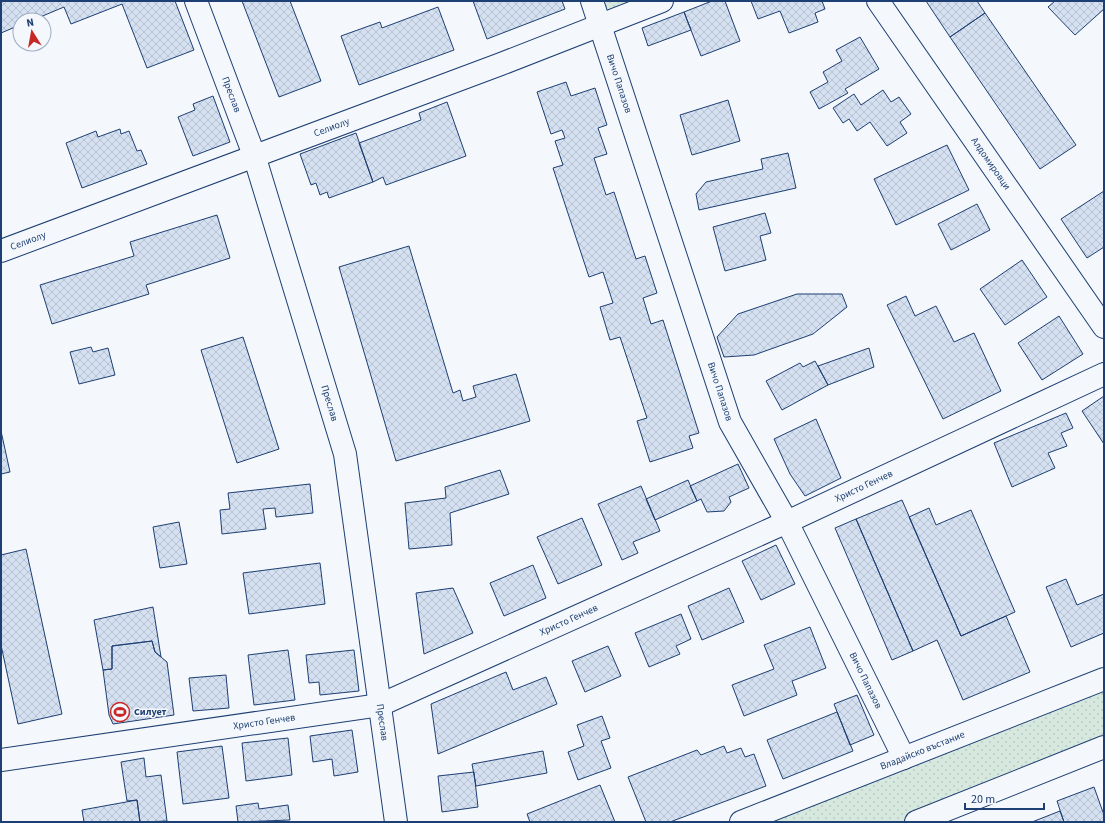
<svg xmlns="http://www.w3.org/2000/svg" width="1105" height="823" viewBox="0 0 1105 823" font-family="'Source Sans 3',sans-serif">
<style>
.grass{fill:url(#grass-dots);stroke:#687fa3}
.building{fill:url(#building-cross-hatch);stroke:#1d3f73}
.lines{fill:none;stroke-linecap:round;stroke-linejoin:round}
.minor-casing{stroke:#1d3f73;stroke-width:24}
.minor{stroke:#f4f7fb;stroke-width:22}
.labels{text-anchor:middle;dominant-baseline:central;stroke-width:3;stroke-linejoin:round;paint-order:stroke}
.street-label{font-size:10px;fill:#1d3f73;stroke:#f4f7fb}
.poi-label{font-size:10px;font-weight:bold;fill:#1d3f73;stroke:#f4f7fb;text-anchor:start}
</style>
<defs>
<pattern id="grass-dots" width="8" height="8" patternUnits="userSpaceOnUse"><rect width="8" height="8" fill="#d7e8df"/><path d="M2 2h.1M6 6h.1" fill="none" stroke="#b8c8c3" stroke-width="1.8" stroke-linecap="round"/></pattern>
<pattern id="building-cross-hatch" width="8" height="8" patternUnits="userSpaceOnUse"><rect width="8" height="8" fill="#d5e0f0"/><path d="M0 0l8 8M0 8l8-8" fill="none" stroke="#b6c1d1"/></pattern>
</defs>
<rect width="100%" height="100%" fill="#f4f7fb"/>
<!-- grass -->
<path class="grass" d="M 592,1 L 662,1 L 600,26 Z
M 1104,679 L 1104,747 L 916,822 L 741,822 Z"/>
<!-- building -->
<path class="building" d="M 1,1 L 175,1 L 194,50 L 147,68 L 122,4 L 71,24 L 64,7 L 33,20 L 20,20 L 20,25 L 1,33 Z
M 242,1 L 290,1 L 321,81 L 279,97 Z
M 473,1 L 562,1 L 565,9 L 487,39 Z
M 712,1 L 725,1 L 740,41 L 701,56 L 684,12 Z
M 751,1 L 822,1 L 825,9 L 815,13 L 818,22 L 789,33 L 780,11 L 758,19 Z
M 926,1 L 977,1 L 985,13 L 950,37 Z
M 1055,1 L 1104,1 L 1104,9 L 1075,35 L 1048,7 Z
M 438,7 L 454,50 L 359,85 L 341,36 L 380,22 L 382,28 Z
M 684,12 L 691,30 L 648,46 L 642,28 Z
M 985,13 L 1076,145 L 1040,169 L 950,37 Z
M 860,37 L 879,69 L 845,89 L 848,93 L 819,109 L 810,92 L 828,82 L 823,72 L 842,61 L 836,50 Z
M 566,82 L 571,96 L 595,88 L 607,125 L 598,128 L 607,154 L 594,158 L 606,195 L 614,192 L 636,259 L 645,256 L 657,293 L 643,298 L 651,324 L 663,320 L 699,433 L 689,436 L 693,448 L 650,462 L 637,421 L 647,418 L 620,337 L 610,340 L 600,307 L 613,303 L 603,272 L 589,277 L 553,168 L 563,165 L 555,141 L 565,138 L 562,130 L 551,134 L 537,92 Z
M 883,90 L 891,102 L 899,97 L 911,114 L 900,122 L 907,133 L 887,146 L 870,122 L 857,131 L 849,119 L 843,123 L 833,108 L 854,94 L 861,105 Z
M 213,96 L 230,142 L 193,156 L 178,117 L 195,110 L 193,104 Z
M 728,100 L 740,141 L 692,155 L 680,115 Z
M 447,102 L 466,156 L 386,185 L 383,177 L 373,182 L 359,143 L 421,120 L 419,113 Z
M 120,129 L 121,134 L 129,131 L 137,151 L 141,150 L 147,164 L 82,188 L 66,143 L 96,131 L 98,137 Z
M 356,133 L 373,182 L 329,198 L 327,192 L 320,195 L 316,183 L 311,185 L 300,154 Z
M 947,145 L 969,190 L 896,225 L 874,179 Z
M 788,153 L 796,188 L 699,210 L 696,194 L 706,182 L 763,169 L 761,159 Z
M 1104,191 L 1104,247 L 1087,258 L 1061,219 Z
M 977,204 L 990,230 L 951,250 L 938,224 Z
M 765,213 L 771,233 L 760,236 L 766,260 L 725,271 L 713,227 Z
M 217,215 L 230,258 L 146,285 L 149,294 L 52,324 L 40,285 L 134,256 L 130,242 Z
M 409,246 L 453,393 L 460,390 L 463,401 L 476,397 L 473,386 L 516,374 L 530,421 L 396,461 L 339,267 Z
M 1022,260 L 1047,297 L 1005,325 L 980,289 Z
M 797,294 L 842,294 L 847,307 L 813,334 L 754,355 L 724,357 L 717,337 L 738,314 Z
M 906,296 L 915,316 L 936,306 L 954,342 L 974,333 L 1001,391 L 943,419 L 887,305 Z
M 1059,316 L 1083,354 L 1042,380 L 1018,343 Z
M 243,337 L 279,449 L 237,463 L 201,350 Z
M 91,347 L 93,352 L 108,348 L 115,375 L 79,384 L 70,352 Z
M 869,348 L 874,367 L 828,385 L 818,366 Z
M 815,361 L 828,385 L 782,410 L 766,381 L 800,363 L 803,367 Z
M 1104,396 L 1104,444 L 1082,411 Z
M 1066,413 L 1073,428 L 1061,433 L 1067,446 L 1048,453 L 1055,468 L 1012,487 L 994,443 Z
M 816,419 L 841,478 L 805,496 L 790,474 L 774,439 Z
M 1,431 L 10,472 L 1,474 Z
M 738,464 L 749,488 L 729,497 L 731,502 L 724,511 L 707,512 L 701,499 L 697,501 L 690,486 Z
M 500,470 L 509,494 L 450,513 L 452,545 L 409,549 L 405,503 L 446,498 L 445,487 Z
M 688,480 L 697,501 L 655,520 L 646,499 Z
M 310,484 L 313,513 L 276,517 L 275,508 L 263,509 L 266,529 L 222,534 L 220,510 L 230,509 L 228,493 Z
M 641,486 L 660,531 L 633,542 L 638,553 L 622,560 L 598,504 Z
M 902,500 L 961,636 L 1006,616 L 1030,672 L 963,700 L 937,640 L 913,651 L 856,519 Z
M 929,508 L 936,525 L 971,510 L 1015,612 L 961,636 L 909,517 Z
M 582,518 L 602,565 L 558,584 L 537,537 Z
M 856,519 L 913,651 L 892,660 L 835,528 Z
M 179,522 L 187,564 L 160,568 L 153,527 Z
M 776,545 L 795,584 L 761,600 L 742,561 Z
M 26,549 L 62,714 L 18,724 L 1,645 L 1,555 Z
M 320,563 L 325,604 L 249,614 L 243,573 Z
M 533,565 L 546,598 L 504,616 L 490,583 Z
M 1066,579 L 1077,605 L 1104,594 L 1104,633 L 1071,647 L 1046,587 Z
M 453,588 L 473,633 L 424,654 L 416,593 Z
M 729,588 L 744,622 L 702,640 L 688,606 Z
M 153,607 L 161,657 L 155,652 L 152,641 L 112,646 L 112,669 L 103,670 L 94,620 Z
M 681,614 L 691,639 L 676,646 L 680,654 L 649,667 L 635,633 Z
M 810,627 L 826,668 L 792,681 L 797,695 L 744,716 L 732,685 L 774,669 L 764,645 Z
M 152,641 L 155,652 L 167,662 L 174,715 L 113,724 L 109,715 L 103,670 L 112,669 L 112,646 Z
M 608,646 L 621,676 L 585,692 L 572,661 Z
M 288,650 L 295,700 L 254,705 L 248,655 Z
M 354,650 L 359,691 L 320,695 L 319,682 L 309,683 L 306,655 Z
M 506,672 L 513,690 L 546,677 L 557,704 L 438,754 L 431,704 Z
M 226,675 L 229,708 L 193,711 L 189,678 Z
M 857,695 L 874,735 L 850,745 L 834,704 Z
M 837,712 L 853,751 L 783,779 L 767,740 Z
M 602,716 L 610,738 L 601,741 L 611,768 L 578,780 L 568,752 L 584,746 L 577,725 Z
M 352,730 L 358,772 L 334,776 L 332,759 L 313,762 L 310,736 Z
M 288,738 L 292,775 L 246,781 L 242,743 Z
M 222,746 L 229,798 L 183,804 L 177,752 Z
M 724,746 L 727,753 L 741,748 L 745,757 L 754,754 L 766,786 L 670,822 L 646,822 L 628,777 L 697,750 L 701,755 Z
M 543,751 L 547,773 L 476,786 L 472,764 Z
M 144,758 L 146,777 L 161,775 L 167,821 L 140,822 L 137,800 L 127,801 L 121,762 Z
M 474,772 L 478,807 L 442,812 L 438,776 Z
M 600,785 L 615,822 L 530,822 L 527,814 Z
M 1094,787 L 1104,815 L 1104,822 L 1064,822 L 1057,801 Z
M 137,800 L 140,822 L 84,822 L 82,810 Z
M 258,803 L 259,809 L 288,805 L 290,820 L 238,822 L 236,806 Z
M 1060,811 L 1064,822 L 1032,822 Z"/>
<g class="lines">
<!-- minor casing -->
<g class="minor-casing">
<g id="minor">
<path id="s1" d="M 196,1 L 254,155 L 345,454 L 396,822"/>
<path id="s2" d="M 592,1 L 730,422 L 787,522 L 904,758"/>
<path id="s3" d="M 878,1 L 1104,327"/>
<path id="s4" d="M 1,251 L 501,64 L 662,1"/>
<path id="s5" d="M 1,760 L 380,705 L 787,522 L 1104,374"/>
<path id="s6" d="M 741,822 L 1104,679"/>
<path d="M 916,822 L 1104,747"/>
</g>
</g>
<!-- minor -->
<use href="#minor" class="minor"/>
</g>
<!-- icons -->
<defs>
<g id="stadium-ring" transform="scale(1)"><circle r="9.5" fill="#f4f7fb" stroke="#c62828" stroke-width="1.5"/><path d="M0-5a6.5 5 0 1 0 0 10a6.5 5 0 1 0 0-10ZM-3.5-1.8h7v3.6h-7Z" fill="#c62828"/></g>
</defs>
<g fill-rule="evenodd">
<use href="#stadium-ring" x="120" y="712"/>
</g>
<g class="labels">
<!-- street labels -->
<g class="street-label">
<text stroke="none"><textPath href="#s2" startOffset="87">Вичо Папазов</textPath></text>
<text stroke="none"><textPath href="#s1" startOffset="100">Преслав</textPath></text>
<text stroke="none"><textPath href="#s4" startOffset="353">Селиолу</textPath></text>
<text stroke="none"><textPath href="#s3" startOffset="198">Алдомировци</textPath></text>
<text stroke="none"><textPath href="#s4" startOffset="29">Селиолу</textPath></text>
<text stroke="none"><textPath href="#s2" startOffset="411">Вичо Папазов</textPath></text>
<text stroke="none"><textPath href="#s1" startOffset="424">Преслав</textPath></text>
<text stroke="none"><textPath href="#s5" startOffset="914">Христо Генчев</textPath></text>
<text stroke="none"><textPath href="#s5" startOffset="590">Христо Генчев</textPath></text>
<text stroke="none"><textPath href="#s2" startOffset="735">Вичо Папазов</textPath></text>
<text stroke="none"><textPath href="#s5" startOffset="266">Христо Генчев</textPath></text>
<text stroke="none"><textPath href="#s1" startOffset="748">Преслав</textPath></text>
<text stroke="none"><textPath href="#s6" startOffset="195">Владайско въстание</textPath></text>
</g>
<!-- poi labels -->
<g class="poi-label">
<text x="134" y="712">Силует</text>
</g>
</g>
<!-- border -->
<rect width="1105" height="823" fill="none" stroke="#1d3f73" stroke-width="4"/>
<!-- north arrow -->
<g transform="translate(32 32) rotate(349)"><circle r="19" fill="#f4f7fb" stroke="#9eadc5"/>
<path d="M0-3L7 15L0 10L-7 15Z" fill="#c62828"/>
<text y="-6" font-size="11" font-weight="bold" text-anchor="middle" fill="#1d3f73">N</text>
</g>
<!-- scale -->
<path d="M965 803v6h79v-6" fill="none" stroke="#1d3f73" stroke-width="2"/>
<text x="971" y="803" font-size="12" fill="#1d3f73" stroke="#f4f7fb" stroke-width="3" paint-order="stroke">20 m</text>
</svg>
